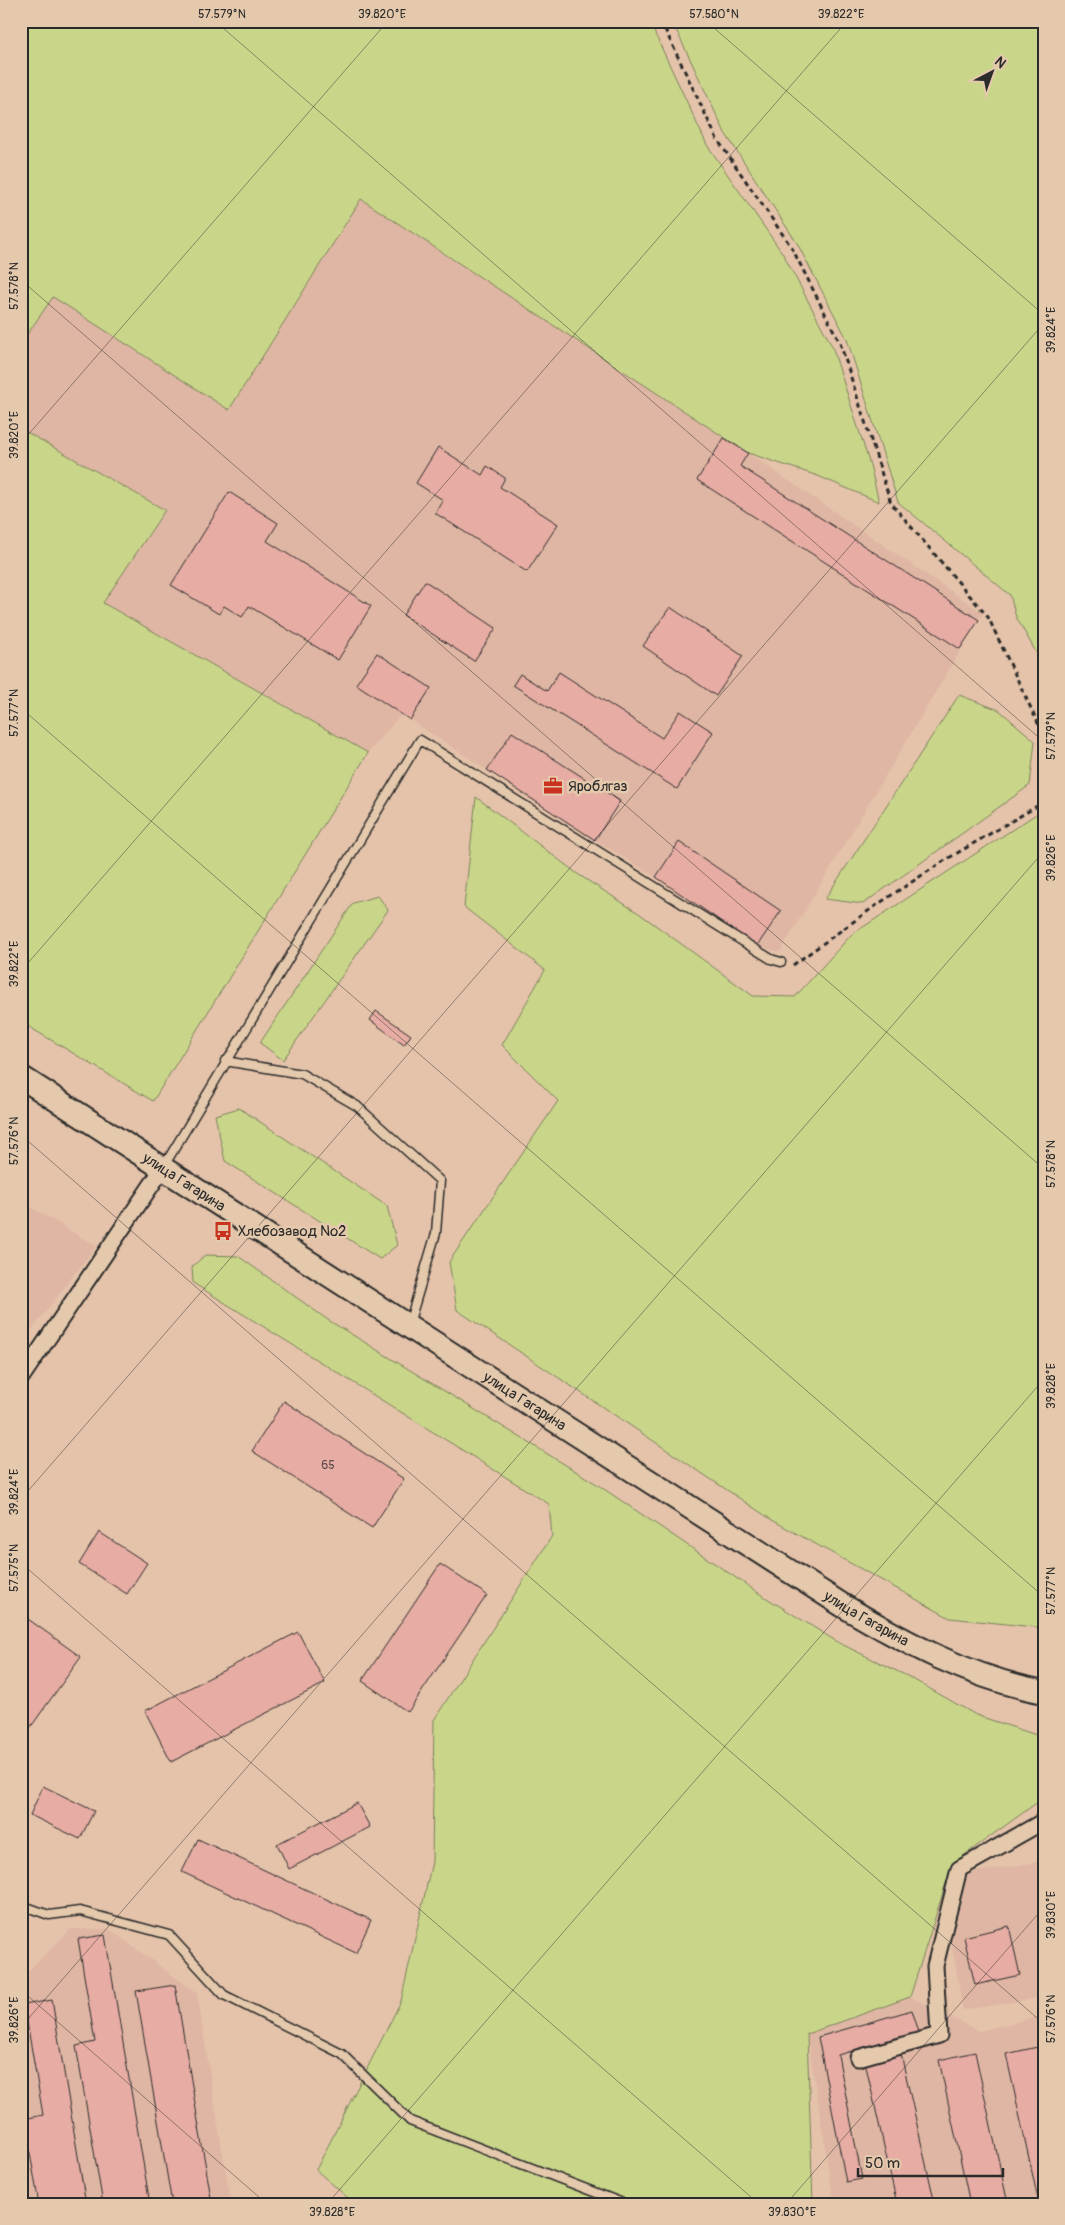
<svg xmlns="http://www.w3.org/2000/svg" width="1065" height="2225" viewBox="0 0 1065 2225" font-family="Pangolin,sans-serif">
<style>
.built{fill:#dfb6a3}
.green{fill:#c9d68a;stroke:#7a805a}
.building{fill:#e7aca4;stroke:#2b2b2b}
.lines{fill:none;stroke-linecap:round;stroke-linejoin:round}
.lane-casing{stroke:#2b2b2b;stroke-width:11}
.street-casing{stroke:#2b2b2b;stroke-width:19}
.secondary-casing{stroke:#2b2b2b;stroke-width:26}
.path{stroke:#2b2b2b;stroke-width:3;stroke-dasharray:5 4;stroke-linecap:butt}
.lane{stroke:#e5c9ac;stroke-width:8}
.street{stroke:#e5c9ac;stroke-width:15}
.secondary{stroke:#e5c9ac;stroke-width:22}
.ticks{fill:none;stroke:#2b2b2b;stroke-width:1;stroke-opacity:0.45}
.labels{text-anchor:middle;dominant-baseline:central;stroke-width:5;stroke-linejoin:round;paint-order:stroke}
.number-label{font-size:12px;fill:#5a4b49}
.poi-label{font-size:15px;fill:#2b2b2b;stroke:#e5c9ac;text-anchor:start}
.street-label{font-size:15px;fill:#2b2b2b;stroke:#e5c9ac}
.neatline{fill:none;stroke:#2b2b2b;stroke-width:2}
.ticks-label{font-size:12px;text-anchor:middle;fill:#2b2b2b}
</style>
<rect width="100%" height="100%" fill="#e5c3aa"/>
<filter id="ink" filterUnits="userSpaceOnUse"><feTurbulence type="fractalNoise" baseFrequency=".02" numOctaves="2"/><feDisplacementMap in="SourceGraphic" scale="10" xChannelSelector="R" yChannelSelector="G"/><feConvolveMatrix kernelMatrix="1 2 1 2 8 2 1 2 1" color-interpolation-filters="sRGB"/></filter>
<g filter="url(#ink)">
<!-- built -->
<path class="built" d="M 361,199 L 748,453 L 983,613 L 780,952 L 757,946 L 656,877 L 595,840 L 401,714 L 368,753 L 103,603 L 165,510 L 21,429 L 21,343 L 53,296 L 229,410 Z
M 21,1201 L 96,1246 L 21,1344 Z
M 1044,1861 L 1044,1997 L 963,2010 L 951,1940 L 968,1873 Z
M 71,1929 L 109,1929 L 197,1993 L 231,2204 L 21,2204 L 21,1978 Z
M 910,1997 L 979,2031 L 1044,2015 L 1044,2204 L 834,2203 L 807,2034 Z"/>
<!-- green -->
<path class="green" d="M 21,21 L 649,21 L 707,145 L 783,254 L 832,346 L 870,465 L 879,502 L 818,476 L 748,453 L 361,199 L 229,410 L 53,297 L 21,343 Z
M 672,21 L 1044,21 L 1044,666 L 1016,617 L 1010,595 L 898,502 L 847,339 L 797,243 L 725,133 Z
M 21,429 L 165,510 L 103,603 L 368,753 L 153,1101 L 21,1022 Z
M 959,695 L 999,710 L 1035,741 L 1030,785 L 863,904 L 825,899 Z
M 476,797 L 579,875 L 640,914 L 753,996 L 795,997 L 851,935 L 1044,809 L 1044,1628 L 950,1618 L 772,1520 L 457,1310 L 449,1262 L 558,1101 L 502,1045 L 545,970 L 464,907 Z
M 378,896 L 388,910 L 283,1060 L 260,1043 L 353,903 Z
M 239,1108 L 387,1206 L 397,1245 L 380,1259 L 225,1161 L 215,1115 Z
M 205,1255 L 238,1256 L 328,1320 L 595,1483 L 757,1592 L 839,1643 L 909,1677 L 976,1715 L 1036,1735 L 1044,1745 L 1044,1794 L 1042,1799 L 952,1864 L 910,1997 L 807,2034 L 813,2204 L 355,2204 L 316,2170 L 401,2001 L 432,1862 L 434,1720 L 552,1536 L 549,1504 L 193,1283 L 192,1267 Z"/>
<!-- building -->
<path class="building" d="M 724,438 L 748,453 L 740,466 L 979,620 L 960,649 L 697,480 Z
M 438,447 L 482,475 L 487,466 L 505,478 L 500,487 L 558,524 L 527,572 L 435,513 L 443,500 L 416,483 Z
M 229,492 L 278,523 L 267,541 L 371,606 L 338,660 L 249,606 L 242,617 L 224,606 L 219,614 L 171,585 Z
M 425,581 L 496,628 L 474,661 L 403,615 Z
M 670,607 L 743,656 L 716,696 L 643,646 Z
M 377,653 L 431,688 L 410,720 L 356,684 Z
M 559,672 L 662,738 L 680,711 L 713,732 L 677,789 L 513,685 L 520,674 L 547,691 Z
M 512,732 L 620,801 L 595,840 L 487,770 Z
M 679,842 L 781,911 L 757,946 L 656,877 Z
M 376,1011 L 411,1035 L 404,1045 L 370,1020 Z
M 284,1401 L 404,1479 L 372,1528 L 252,1451 Z
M 99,1532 L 147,1563 L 127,1594 L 79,1564 Z
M 440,1564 L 487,1595 L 408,1712 L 362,1681 Z
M 21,1614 L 81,1657 L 30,1728 L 21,1722 Z
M 298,1632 L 325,1683 L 171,1762 L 145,1711 Z
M 43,1786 L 94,1811 L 80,1839 L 30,1815 Z
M 357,1803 L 370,1827 L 289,1869 L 277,1844 Z
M 198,1839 L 371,1920 L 356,1953 L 182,1872 Z
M 1009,1926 L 1020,1975 L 975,1985 L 964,1937 Z
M 105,1935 L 150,2204 L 103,2204 L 76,2046 L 95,2042 L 78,1939 Z
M 175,1985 L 212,2204 L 172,2204 L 136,1991 Z
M 52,2000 L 86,2204 L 39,2204 L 24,2119 L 43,2115 L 24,2005 Z
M 912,2010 L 919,2032 L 838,2055 L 862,2179 L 846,2182 L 818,2037 Z
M 1042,2046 L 1044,2204 L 1039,2204 L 1006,2054 Z
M 975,2052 L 1008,2204 L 970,2204 L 939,2060 Z
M 901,2054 L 935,2204 L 897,2204 L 865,2062 Z"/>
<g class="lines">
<!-- lane casing -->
<g class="lane-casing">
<path id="lane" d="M 225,1061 L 302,1074 L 357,1106 L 440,1181 L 436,1233 L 409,1324
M 164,1166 L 420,740 L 771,959 L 781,962
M 21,1905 L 49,1915 L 80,1911 L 169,1935 L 224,1995 L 342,2054 L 410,2121 L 625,2204"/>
</g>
<!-- street casing -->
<g class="street-casing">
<path id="street" d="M 21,1378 L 163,1168
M 858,2058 L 939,2035 L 935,1966 L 959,1869 L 1044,1821"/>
</g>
<!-- secondary casing -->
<g class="secondary-casing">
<g id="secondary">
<path id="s1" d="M 21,1077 L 842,1605 C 906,1643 970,1678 1044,1692"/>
</g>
</g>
<!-- path -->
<path class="path" d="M 661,21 L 717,139 L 792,248 L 840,343 L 891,503 L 988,617 L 1044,736
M 793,965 L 878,904 L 947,859 L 1044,802"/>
<!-- lane -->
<use href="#lane" class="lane"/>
<!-- street -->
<use href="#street" class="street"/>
<!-- secondary -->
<use href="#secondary" class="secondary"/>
</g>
</g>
<!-- ticks -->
<path class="ticks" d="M 215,21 L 1044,742M 706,21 L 1044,315M 21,280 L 1044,1169M 21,443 L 388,21M 21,708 L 1044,1597M 21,971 L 847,21M 21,1135 L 1044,2024M 21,1499 L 1044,323M 21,1563 L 759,2204M 21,1990 L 267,2204M 21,2027 L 1044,851M 327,2204 L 1044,1379M 786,2204 L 1044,1907"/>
<!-- icons -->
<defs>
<g id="office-bare" transform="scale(1.5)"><path d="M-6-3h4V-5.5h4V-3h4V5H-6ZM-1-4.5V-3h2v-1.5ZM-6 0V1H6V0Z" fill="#c8321e" stroke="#e5c9ac" stroke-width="2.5" paint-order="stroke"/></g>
<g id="bus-bare" transform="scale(1.5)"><path d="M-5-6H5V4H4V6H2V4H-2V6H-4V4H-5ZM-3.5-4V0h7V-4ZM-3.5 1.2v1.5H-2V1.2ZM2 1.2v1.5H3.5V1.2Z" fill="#c8321e" stroke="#e5c9ac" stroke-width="2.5" paint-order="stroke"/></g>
</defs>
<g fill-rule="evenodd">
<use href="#office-bare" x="553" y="786"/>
<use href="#bus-bare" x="223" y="1231"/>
</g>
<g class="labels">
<!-- number labels -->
<g class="number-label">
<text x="328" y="1465">65</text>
</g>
<!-- poi labels -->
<g class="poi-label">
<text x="568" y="786">Яроблгаз</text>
<text x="238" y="1231">Хлебозавод №2</text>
</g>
<!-- street labels -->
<g class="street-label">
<text stroke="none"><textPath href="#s1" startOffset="194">улица Гагарина</textPath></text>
<text stroke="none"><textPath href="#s1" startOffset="599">улица Гагарина</textPath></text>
<text stroke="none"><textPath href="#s1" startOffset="1004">улица Гагарина</textPath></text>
</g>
</g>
<!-- margin -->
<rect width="1065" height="2225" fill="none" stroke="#e5c9ac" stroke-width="55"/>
<!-- north arrow -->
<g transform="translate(992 72) rotate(41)" stroke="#e5c9ac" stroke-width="4" paint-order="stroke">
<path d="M0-4L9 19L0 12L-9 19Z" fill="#2b2b2b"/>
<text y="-8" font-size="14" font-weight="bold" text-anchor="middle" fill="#2b2b2b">N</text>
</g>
<!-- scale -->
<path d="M858 2168v8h145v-8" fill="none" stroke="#2b2b2b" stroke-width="2.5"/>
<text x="865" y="2168" font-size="15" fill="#2b2b2b" stroke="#e5c9ac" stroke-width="4" paint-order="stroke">50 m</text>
<rect x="28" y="28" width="1010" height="2170" class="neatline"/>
<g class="ticks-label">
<text x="222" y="18">57.579°N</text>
<text x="382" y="18">39.820°E</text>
<text x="714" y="18">57.580°N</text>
<text x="841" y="18">39.822°E</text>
<text transform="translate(14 286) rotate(-90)" y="4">57.578°N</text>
<text transform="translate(1051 330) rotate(-90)" y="4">39.824°E</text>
<text transform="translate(14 435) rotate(-90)" y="4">39.820°E</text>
<text transform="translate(14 713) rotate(-90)" y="4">57.577°N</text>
<text transform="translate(1051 736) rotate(-90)" y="4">57.579°N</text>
<text transform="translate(1051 858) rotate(-90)" y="4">39.826°E</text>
<text transform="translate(14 964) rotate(-90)" y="4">39.822°E</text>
<text transform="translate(14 1141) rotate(-90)" y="4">57.576°N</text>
<text transform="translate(1051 1164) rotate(-90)" y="4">57.578°N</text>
<text transform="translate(1051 1386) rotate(-90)" y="4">39.828°E</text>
<text transform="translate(14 1492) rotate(-90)" y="4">39.824°E</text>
<text transform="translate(14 1568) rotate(-90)" y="4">57.575°N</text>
<text transform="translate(1051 1591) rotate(-90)" y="4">57.577°N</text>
<text transform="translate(1051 1915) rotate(-90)" y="4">39.830°E</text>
<text transform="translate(1051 2019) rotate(-90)" y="4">57.576°N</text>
<text transform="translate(14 2020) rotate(-90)" y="4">39.826°E</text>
<text x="332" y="2216">39.828°E</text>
<text x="792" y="2216">39.830°E</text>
</g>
</svg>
